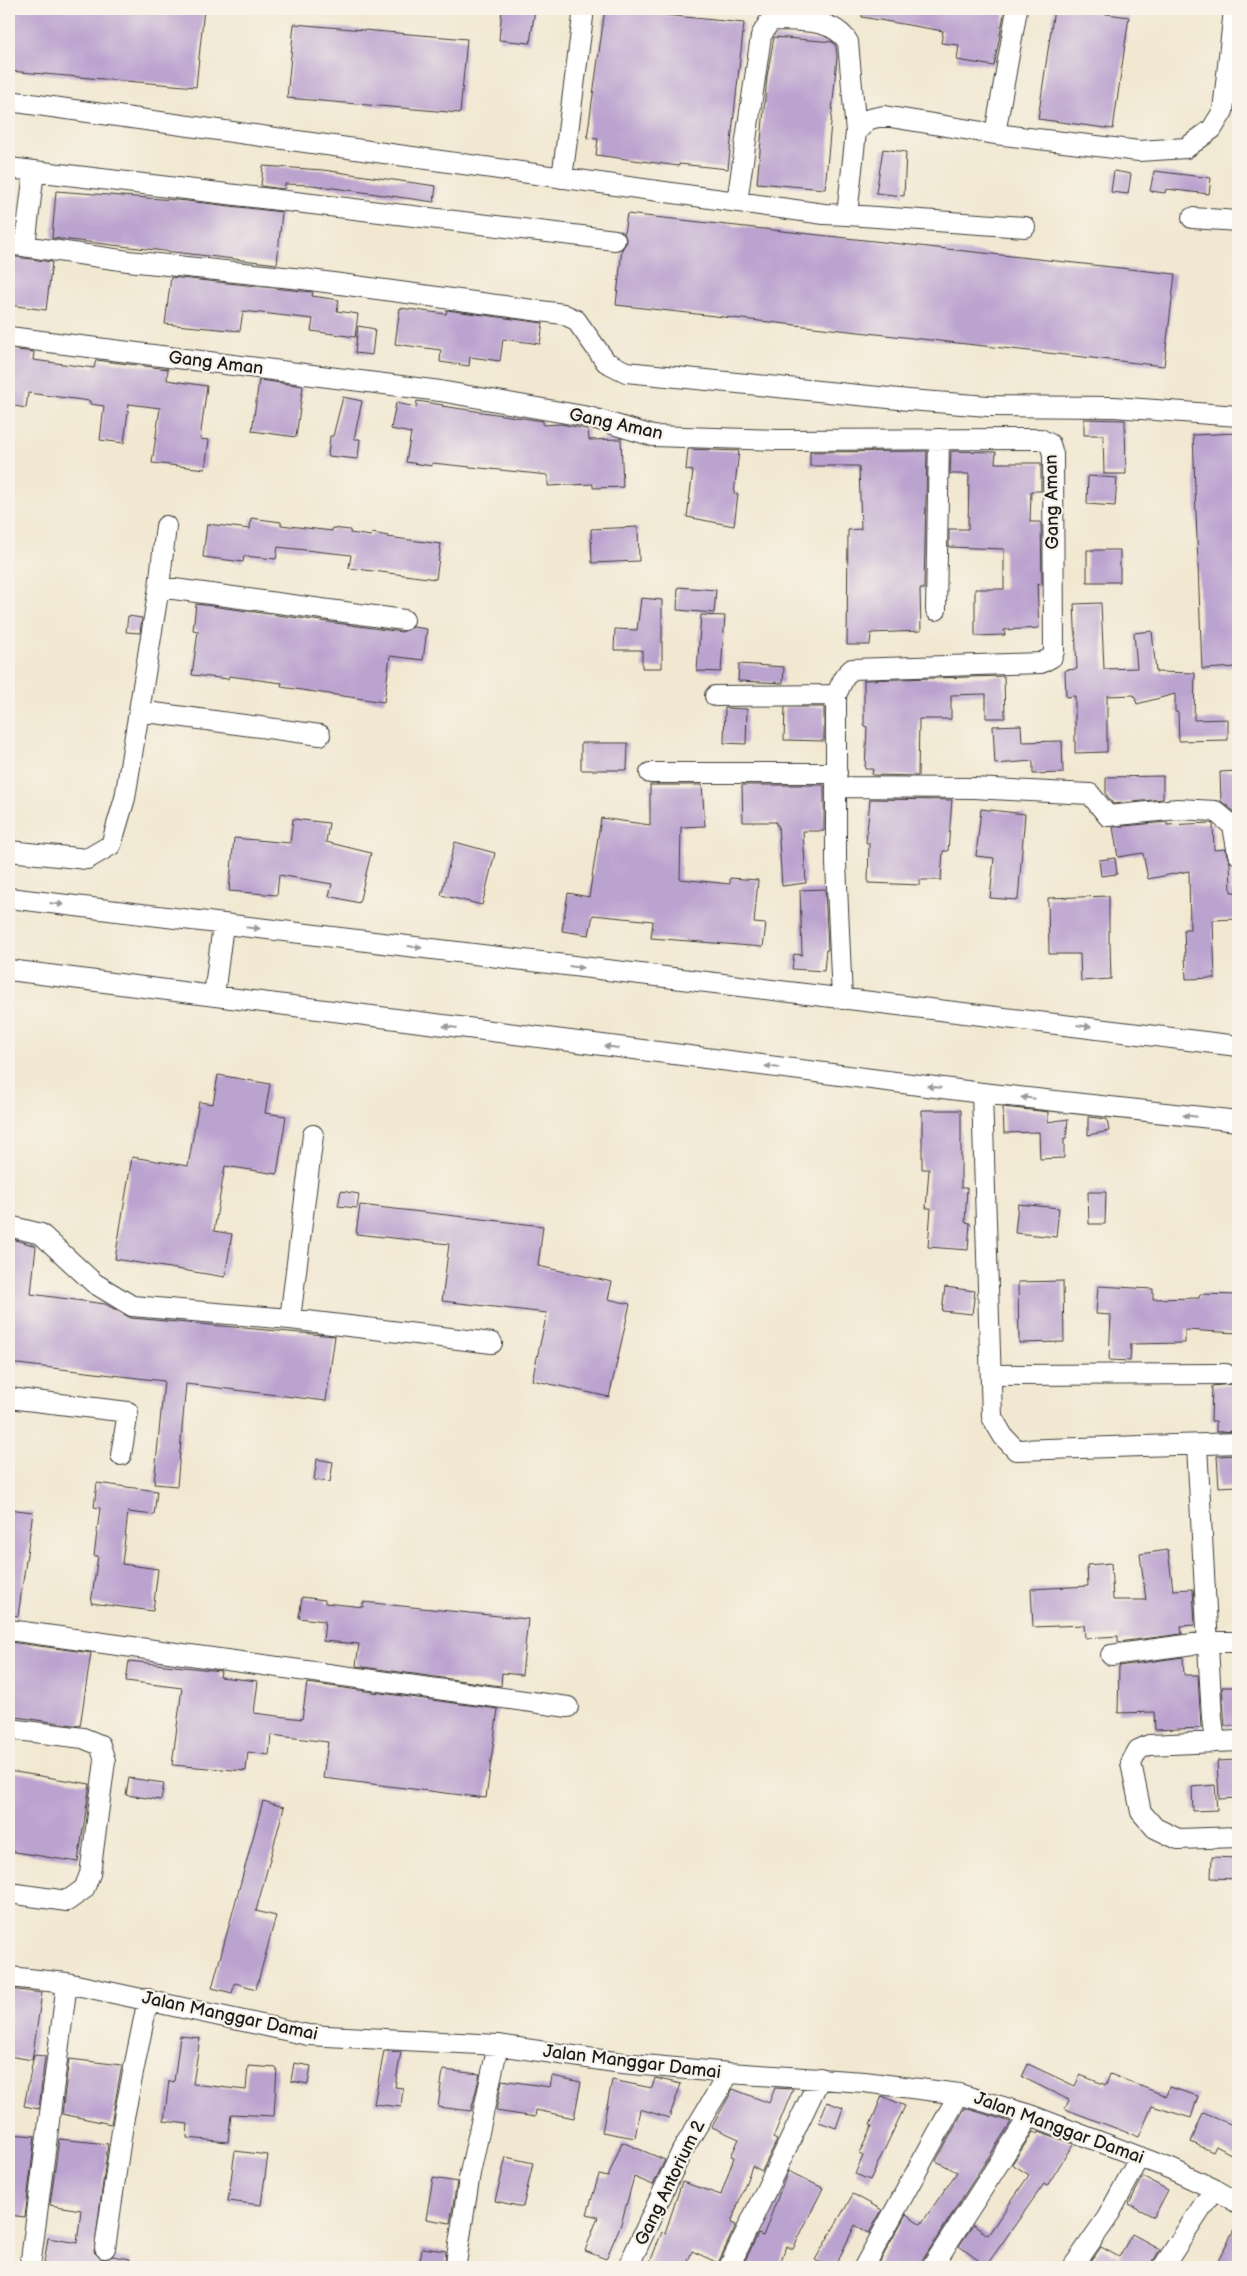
<svg xmlns="http://www.w3.org/2000/svg" width="1247" height="2276" viewBox="0 0 1247 2276" font-family="'Balsamiq Sans',sans-serif">
<style>
.building{fill:#bba3cf}
.lines{fill:none;stroke-linecap:round;stroke-linejoin:round}
.minor-casing{stroke:#3c3b37;stroke-width:22}
.minor{stroke:#fff;stroke-width:20}
.oneway{fill:#999}
.labels{text-anchor:middle;dominant-baseline:central;stroke-width:4.5;stroke-linejoin:round;paint-order:stroke}
.street-label{font-size:18px;fill:#1c1c1c;stroke:#f7f3e8}
</style>
<rect width="100%" height="100%" fill="#f7f3e8"/>
<filter id="ink" filterUnits="userSpaceOnUse"><feTurbulence type="fractalNoise" baseFrequency=".02" numOctaves="2"/><feDisplacementMap in="SourceGraphic" scale="10" xChannelSelector="R" yChannelSelector="G"/><feConvolveMatrix kernelMatrix="1 2 1 2 8 2 1 2 1" color-interpolation-filters="sRGB"/></filter>
<filter id="wash" filterUnits="userSpaceOnUse"><feTurbulence type="fractalNoise" baseFrequency=".0096" numOctaves="4" result="noise"/><feDisplacementMap in="SourceGraphic" scale="20" xChannelSelector="R" yChannelSelector="G"/><feGaussianBlur stdDeviation="1.12" result="paint"/><feColorMatrix in="noise" values="0 0 0 0 0 0 0 0 0 0 0 0 0 0 0 0 0 1.4 0 .05"/><feComposite in="paint" operator="in"/></filter>
<g filter="url(#wash)">
<rect width="100%" height="100%" fill="#f2e8d2"/>
<g id="blocks">
<!-- building -->
<path class="building" d="M 9,9 L 204,9 L 196,87 L 9,71 Z
M 502,9 L 535,9 L 530,43 L 499,40 Z
M 605,9 L 744,23 L 728,169 L 679,164 L 679,166 L 596,155 L 598,139 L 587,138 Z
M 862,9 L 1005,9 L 994,66 L 957,60 L 959,45 L 941,43 L 943,31 L 862,17 Z
M 1054,9 L 1070,9 L 1129,17 L 1113,129 L 1038,119 Z
M 294,24 L 467,39 L 460,113 L 287,98 Z
M 774,37 L 833,42 L 836,47 L 837,57 L 825,189 L 757,183 L 767,77 Z
M 883,149 L 906,152 L 904,196 L 876,193 Z
M 263,166 L 323,170 L 436,186 L 434,202 L 312,185 L 285,184 L 284,189 L 261,186 Z
M 1114,171 L 1131,174 L 1128,194 L 1111,192 Z
M 1154,171 L 1211,178 L 1209,194 L 1166,189 L 1165,193 L 1150,191 Z
M 56,191 L 187,201 L 282,212 L 277,264 L 52,238 Z
M 627,214 L 1175,274 L 1164,366 L 616,305 L 622,249 L 627,242 L 624,233 Z
M 9,256 L 52,262 L 46,310 L 9,305 Z
M 171,277 L 302,291 L 313,292 L 312,296 L 339,300 L 337,311 L 358,314 L 355,337 L 311,331 L 313,319 L 243,311 L 240,331 L 165,324 Z
M 400,308 L 446,314 L 447,310 L 543,323 L 540,344 L 503,339 L 500,361 L 470,357 L 469,366 L 440,362 L 441,350 L 395,344 Z
M 358,326 L 375,329 L 372,355 L 355,353 Z
M 9,349 L 34,352 L 33,360 L 94,368 L 96,360 L 168,369 L 167,380 L 207,386 L 200,439 L 209,440 L 205,469 L 152,463 L 160,408 L 129,404 L 124,443 L 100,440 L 104,406 L 90,404 L 90,401 L 28,393 L 26,408 L 9,405 Z
M 259,380 L 303,386 L 296,437 L 252,431 Z
M 343,397 L 362,401 L 354,439 L 360,439 L 358,459 L 328,456 L 330,436 L 333,436 Z
M 417,401 L 443,405 L 442,406 L 543,421 L 543,425 L 561,424 L 586,429 L 588,429 L 589,440 L 621,439 L 623,487 L 593,488 L 593,484 L 548,486 L 548,475 L 432,463 L 432,466 L 406,462 L 411,433 L 391,429 L 396,403 L 416,407 Z
M 1084,419 L 1125,420 L 1126,474 L 1104,474 L 1103,435 L 1084,435 Z
M 1238,433 L 1238,667 L 1202,669 L 1193,435 Z
M 688,449 L 739,451 L 734,494 L 738,494 L 734,526 L 687,517 L 693,471 L 686,470 Z
M 927,451 L 924,589 L 920,589 L 921,631 L 871,633 L 870,645 L 847,645 L 848,530 L 861,529 L 859,466 L 810,466 L 810,452 Z
M 951,451 L 996,452 L 995,463 L 1041,463 L 1041,491 L 1031,491 L 1030,522 L 1041,522 L 1042,585 L 1037,584 L 1039,628 L 1004,630 L 1005,635 L 975,636 L 975,589 L 1004,589 L 1004,549 L 949,547 L 949,529 L 968,529 L 969,474 L 950,474 Z
M 1088,476 L 1117,478 L 1115,506 L 1087,504 Z
M 251,518 L 281,522 L 281,525 L 332,531 L 332,528 L 350,530 L 350,533 L 371,536 L 372,533 L 388,536 L 387,537 L 441,544 L 436,579 L 349,568 L 351,555 L 278,547 L 276,559 L 244,556 L 243,562 L 203,557 L 207,524 L 250,529 Z
M 638,527 L 639,561 L 592,563 L 591,529 Z
M 1087,550 L 1120,550 L 1120,582 L 1087,582 Z
M 678,587 L 716,590 L 714,613 L 677,610 Z
M 641,598 L 662,600 L 662,668 L 642,668 L 642,650 L 614,650 L 615,629 L 637,630 Z
M 1101,603 L 1104,669 L 1137,668 L 1134,633 L 1152,631 L 1156,672 L 1195,673 L 1194,720 L 1228,719 L 1228,740 L 1179,741 L 1178,712 L 1175,712 L 1175,694 L 1137,704 L 1134,695 L 1107,696 L 1107,752 L 1075,753 L 1075,696 L 1066,697 L 1065,670 L 1077,669 L 1074,604 Z
M 196,604 L 402,632 L 413,627 L 427,629 L 423,660 L 390,656 L 384,702 L 281,687 L 282,683 L 229,676 L 228,679 L 192,675 L 198,631 L 193,630 Z
M 701,615 L 725,616 L 721,672 L 697,671 Z
M 128,616 L 142,618 L 140,633 L 126,632 Z
M 739,664 L 784,667 L 783,683 L 738,681 Z
M 1004,676 L 1005,718 L 986,718 L 986,694 L 951,695 L 951,719 L 919,719 L 918,776 L 872,775 L 873,769 L 865,769 L 867,727 L 864,726 L 864,680 Z
M 785,707 L 824,707 L 824,741 L 784,740 Z
M 725,708 L 747,709 L 746,744 L 724,743 Z
M 1021,725 L 1022,742 L 1062,741 L 1063,773 L 1033,774 L 1033,761 L 995,764 L 993,726 Z
M 581,743 L 628,743 L 627,770 L 581,770 Z
M 1238,771 L 1238,814 L 1237,814 L 1221,801 L 1220,772 Z
M 1163,776 L 1163,799 L 1113,804 L 1106,794 L 1106,777 Z
M 650,785 L 702,785 L 705,826 L 681,827 L 680,879 L 730,884 L 730,878 L 758,880 L 754,923 L 766,924 L 763,947 L 651,938 L 653,921 L 593,915 L 589,935 L 562,931 L 568,893 L 589,897 L 601,818 L 650,825 Z
M 742,785 L 824,785 L 824,831 L 803,831 L 806,883 L 782,886 L 778,825 L 776,825 L 776,822 L 743,822 Z
M 870,799 L 952,800 L 948,851 L 943,851 L 941,880 L 920,880 L 920,885 L 868,883 L 869,843 L 866,843 Z
M 981,809 L 1025,814 L 1018,900 L 990,898 L 994,858 L 976,856 Z
M 293,819 L 329,823 L 326,842 L 371,853 L 359,903 L 329,896 L 332,884 L 279,875 L 277,895 L 229,891 L 234,838 L 290,843 Z
M 1167,822 L 1167,825 L 1210,823 L 1213,824 L 1214,850 L 1225,849 L 1230,863 L 1231,892 L 1236,892 L 1237,919 L 1213,920 L 1215,978 L 1186,979 L 1184,929 L 1190,929 L 1189,871 L 1148,879 L 1143,853 L 1118,857 L 1113,827 Z
M 455,842 L 495,853 L 482,905 L 441,895 Z
M 1115,858 L 1117,874 L 1101,876 L 1099,860 Z
M 825,889 L 828,950 L 826,950 L 824,971 L 792,969 L 794,954 L 802,955 L 800,890 Z
M 1109,896 L 1109,943 L 1110,943 L 1111,979 L 1081,981 L 1080,954 L 1049,954 L 1048,898 Z
M 218,1075 L 270,1084 L 265,1113 L 286,1116 L 277,1174 L 225,1166 L 214,1231 L 232,1234 L 225,1277 L 115,1259 L 132,1157 L 188,1166 L 199,1102 L 213,1104 Z
M 1003,1107 L 1048,1112 L 1048,1122 L 1068,1119 L 1066,1139 L 1064,1139 L 1064,1158 L 1040,1159 L 1039,1132 L 1004,1133 Z
M 922,1110 L 961,1110 L 961,1188 L 967,1188 L 965,1222 L 970,1223 L 968,1250 L 928,1247 L 931,1208 L 926,1208 L 929,1169 L 922,1169 Z
M 1088,1117 L 1107,1119 L 1109,1131 L 1088,1135 Z
M 341,1191 L 359,1194 L 357,1208 L 338,1206 Z
M 1088,1192 L 1106,1192 L 1105,1224 L 1089,1224 Z
M 1018,1204 L 1059,1208 L 1056,1237 L 1015,1233 Z
M 360,1205 L 543,1226 L 538,1266 L 612,1282 L 608,1299 L 630,1304 L 609,1397 L 532,1380 L 547,1313 L 442,1301 L 449,1244 L 356,1234 Z
M 9,1238 L 36,1246 L 31,1294 L 105,1304 L 131,1318 L 335,1336 L 326,1401 L 186,1384 L 177,1486 L 154,1484 L 164,1381 L 9,1363 Z
M 1063,1281 L 1064,1342 L 1019,1343 L 1018,1282 Z
M 1098,1286 L 1153,1289 L 1153,1299 L 1199,1298 L 1200,1294 L 1238,1295 L 1238,1333 L 1185,1330 L 1185,1343 L 1131,1344 L 1130,1361 L 1109,1360 L 1111,1315 L 1096,1314 Z
M 945,1287 L 975,1291 L 972,1314 L 942,1311 Z
M 1237,1379 L 1238,1379 L 1238,1431 L 1216,1432 L 1216,1421 L 1211,1421 L 1212,1386 L 1232,1384 Z
M 1238,1455 L 1238,1486 L 1219,1487 L 1217,1456 Z
M 317,1459 L 333,1462 L 330,1482 L 314,1480 Z
M 97,1483 L 157,1491 L 154,1515 L 128,1512 L 122,1564 L 158,1569 L 153,1611 L 91,1603 L 98,1556 L 94,1556 L 100,1508 L 94,1507 Z
M 9,1509 L 33,1512 L 18,1616 L 9,1615 Z
M 1168,1550 L 1173,1590 L 1193,1589 L 1195,1625 L 1181,1626 L 1182,1634 L 1118,1642 L 1118,1636 L 1085,1638 L 1084,1625 L 1033,1627 L 1031,1589 L 1088,1586 L 1087,1565 L 1111,1563 L 1113,1600 L 1146,1600 L 1140,1554 Z
M 302,1597 L 325,1600 L 325,1603 L 363,1607 L 363,1602 L 528,1619 L 522,1675 L 502,1673 L 501,1686 L 356,1666 L 359,1644 L 323,1641 L 325,1621 L 299,1618 Z
M 9,1642 L 91,1653 L 80,1726 L 9,1716 Z
M 1183,1657 L 1184,1675 L 1198,1675 L 1201,1728 L 1155,1730 L 1154,1712 L 1118,1713 L 1119,1666 Z
M 129,1661 L 221,1671 L 220,1677 L 258,1681 L 254,1713 L 302,1719 L 307,1683 L 498,1709 L 486,1798 L 323,1778 L 328,1742 L 271,1735 L 269,1755 L 248,1752 L 246,1771 L 172,1765 L 182,1688 L 126,1681 Z
M 1222,1687 L 1238,1687 L 1238,1726 L 1225,1726 Z
M 1238,1760 L 1238,1798 L 1219,1799 L 1217,1761 Z
M 9,1771 L 90,1784 L 78,1862 L 9,1851 Z
M 129,1778 L 164,1783 L 161,1800 L 126,1795 Z
M 1215,1785 L 1217,1810 L 1193,1811 L 1192,1787 Z
M 263,1801 L 284,1807 L 256,1911 L 276,1916 L 256,1989 L 235,1983 L 232,1993 L 212,1988 Z
M 1212,1857 L 1238,1858 L 1238,1879 L 1211,1878 Z
M 10,1989 L 42,1993 L 32,2060 L 9,2056 Z
M 180,2036 L 200,2038 L 193,2084 L 246,2090 L 248,2066 L 277,2068 L 274,2116 L 231,2114 L 228,2142 L 187,2138 L 188,2124 L 164,2121 L 169,2081 L 174,2082 Z
M 384,2051 L 401,2052 L 395,2087 L 403,2088 L 401,2107 L 374,2104 Z
M 34,2055 L 45,2056 L 39,2109 L 24,2106 Z
M 69,2059 L 122,2065 L 111,2124 L 62,2114 Z
M 294,2063 L 311,2066 L 308,2084 L 291,2081 Z
M 1028,2064 L 1075,2086 L 1080,2075 L 1106,2085 L 1110,2074 L 1166,2096 L 1169,2087 L 1198,2096 L 1191,2118 L 1152,2106 L 1139,2137 L 1065,2109 L 1069,2100 L 1022,2077 Z
M 443,2070 L 480,2074 L 471,2111 L 438,2107 Z
M 552,2076 L 581,2082 L 574,2118 L 536,2110 L 535,2117 L 496,2111 L 502,2080 L 550,2087 Z
M 655,2078 L 681,2084 L 669,2118 L 640,2109 L 635,2138 L 602,2132 L 612,2080 L 652,2088 Z
M 775,2088 L 793,2089 L 773,2138 L 777,2140 L 762,2171 L 752,2166 L 731,2223 L 736,2225 L 718,2263 L 692,2251 L 686,2267 L 648,2267 L 662,2232 L 665,2233 L 682,2182 L 721,2195 L 734,2157 L 731,2156 L 739,2139 L 712,2127 L 733,2089 L 769,2103 Z
M 882,2096 L 905,2106 L 870,2180 L 855,2174 L 863,2156 L 859,2154 L 872,2126 L 870,2125 Z
M 827,2102 L 843,2108 L 836,2128 L 819,2122 Z
M 965,2108 L 1011,2122 L 922,2261 L 920,2267 L 877,2267 L 906,2214 L 921,2224 L 957,2172 L 936,2161 Z
M 1203,2113 L 1238,2127 L 1238,2158 L 1216,2146 L 1213,2152 L 1191,2142 Z
M 1039,2131 L 1073,2144 L 1047,2186 L 1044,2184 L 986,2266 L 959,2246 L 973,2225 L 988,2235 L 1029,2175 L 1012,2164 L 1033,2132 L 1038,2134 Z
M 10,2134 L 35,2136 L 25,2217 L 9,2215 Z
M 59,2139 L 108,2144 L 94,2252 L 103,2260 L 113,2256 L 130,2259 L 130,2267 L 60,2267 L 44,2264 L 48,2238 L 77,2243 L 81,2210 L 50,2205 Z
M 622,2142 L 665,2160 L 653,2185 L 634,2177 L 621,2224 L 606,2259 L 585,2251 L 598,2217 L 587,2214 L 599,2175 L 608,2177 Z
M 235,2151 L 268,2155 L 261,2205 L 228,2201 Z
M 506,2157 L 533,2163 L 523,2207 L 495,2201 Z
M 788,2171 L 823,2188 L 793,2249 L 786,2246 L 779,2267 L 742,2267 L 758,2234 L 763,2236 Z
M 1143,2177 L 1168,2190 L 1154,2217 L 1129,2204 Z
M 433,2178 L 457,2182 L 450,2223 L 426,2219 Z
M 853,2194 L 882,2210 L 869,2233 L 855,2225 L 835,2267 L 831,2267 L 815,2260 Z
M 1238,2221 L 1238,2267 L 1215,2267 Z
M 1132,2234 L 1160,2249 L 1150,2267 L 1087,2267 L 1101,2247 L 1119,2257 Z
M 422,2248 L 446,2251 L 445,2267 L 419,2267 Z"/>
</g>
</g>
<g filter="url(#ink)">
<use href="#blocks" fill-opacity="0" stroke="#3c3b37" stroke-width="1"/>
<g class="lines">
<!-- minor casing -->
<g class="minor-casing">
<path id="minor" d="M 9,101 L 824,214 L 847,215 L 856,132 L 869,119 L 884,116 L 995,134 L 1139,151 L 1186,148 L 1212,129 L 1223,111 L 1234,10
M 995,134 L 1017,9
M 9,168 L 615,240
M 562,178 L 583,17
M 737,202 L 761,36 L 769,22 L 774,20 C 800,21 833,18 848,42 L 856,132
M 847,215 L 1025,227
M 1192,218 L 1238,221
M 9,244 L 128,261 L 303,279 L 563,314 L 576,320 L 606,362 L 626,372 L 909,400 L 988,406 L 1114,407 L 1238,416
M 25,246 L 34,171
M 9,337 L 440,391 L 589,417 L 653,436 L 779,440 L 1040,439 L 1050,444 L 1053,454 L 1054,651 L 1052,657 L 1041,663 L 852,669 L 845,676 L 836,695 L 836,863 L 842,999
M 159,587 L 404,620
M 936,610 L 939,439
M 715,696 L 836,695
M 139,711 L 320,735
M 650,773 L 837,773
M 837,787 L 973,788 L 1090,794 L 1108,816 L 1178,809 L 1215,811 L 1233,826 L 1238,854
M 9,851 L 87,859 L 111,845 L 125,798 L 159,587 L 166,526
M 9,898 L 1238,1046
M 9,970 L 982,1093 L 1238,1121
M 214,995 L 223,925
M 982,1093 L 992,1417 L 1003,1436 L 1016,1450 L 1238,1443
M 9,1226 L 41,1234 L 94,1283 L 132,1306 L 290,1319 L 492,1343
M 290,1319 L 313,1135
M 991,1375 L 1226,1374
M 9,1398 L 128,1412 L 121,1455
M 1197,1446 L 1212,1718 L 1215,1742
M 9,1630 L 568,1707
M 1111,1655 L 1208,1642 L 1238,1642
M 9,1729 L 83,1738 L 100,1745 L 105,1761 L 90,1874 L 84,1889 L 67,1901 L 9,1893
M 1238,1741 L 1149,1745 L 1138,1750 L 1131,1763 L 1141,1812 L 1155,1828 L 1178,1839 L 1238,1837
M 9,1977 L 67,1983 L 308,2035 L 498,2045 L 622,2063 L 729,2073 L 864,2082 L 959,2094 L 1030,2115 L 1171,2169 L 1214,2189 L 1238,2203
M 105,2248 L 124,2117 L 148,1999
M 456,2263 L 470,2173 L 498,2045
M 30,2267 L 67,1983
M 628,2267 L 682,2151 L 729,2073
M 729,2267 L 820,2078
M 864,2267 L 959,2094
M 932,2267 L 1030,2115
M 1073,2267 L 1107,2218 L 1140,2157
M 1163,2267 L 1214,2189"/>
</g>
<!-- minor -->
<use href="#minor" class="minor"/>
</g>
<!-- one-way arrows -->
<defs><path id="oneway-solid" d="M-6-.8H1V-3.2L6.5 0L1 3.2V.8H-6Z" transform="scale(1.25)"/></defs>
<g class="oneway">
<use href="#oneway-solid" transform="translate(57 904) rotate(7)"/>
<use href="#oneway-solid" transform="translate(253 928) rotate(6)"/>
<use href="#oneway-solid" transform="translate(415 947) rotate(7)"/>
<use href="#oneway-solid" transform="translate(576 967) rotate(7)"/>
<use href="#oneway-solid" transform="translate(1084 1026) rotate(7)"/>
<use href="#oneway-solid" transform="translate(450 1027) rotate(-173)"/>
<use href="#oneway-solid" transform="translate(611 1047) rotate(-173)"/>
<use href="#oneway-solid" transform="translate(772 1067) rotate(-173)"/>
<use href="#oneway-solid" transform="translate(934 1087) rotate(-173)"/>
<use href="#oneway-solid" transform="translate(1028 1098) rotate(-174)"/>
<use href="#oneway-solid" transform="translate(1190 1116) rotate(-174)"/>
</g>
</g>
<g class="labels">
<!-- street labels -->
<g class="street-label">
<text transform="translate(216 363) rotate(7)">Gang Aman</text>
<text transform="translate(616 424) rotate(12)">Gang Aman</text>
<text transform="translate(1052 502) rotate(-91)">Gang Aman</text>
<text transform="translate(230 2016) rotate(12)">Jalan Manggar Damai</text>
<text transform="translate(632 2062) rotate(7)">Jalan Manggar Damai</text>
<text transform="translate(1059 2128) rotate(20)">Jalan Manggar Damai</text>
<text transform="translate(670 2183) rotate(-64)">Gang Antorium 2</text>
</g>
</g>
<!-- margin -->
<rect width="1247" height="2276" fill="none" stroke="#f7f3e8" stroke-width="30"/>
</svg>
